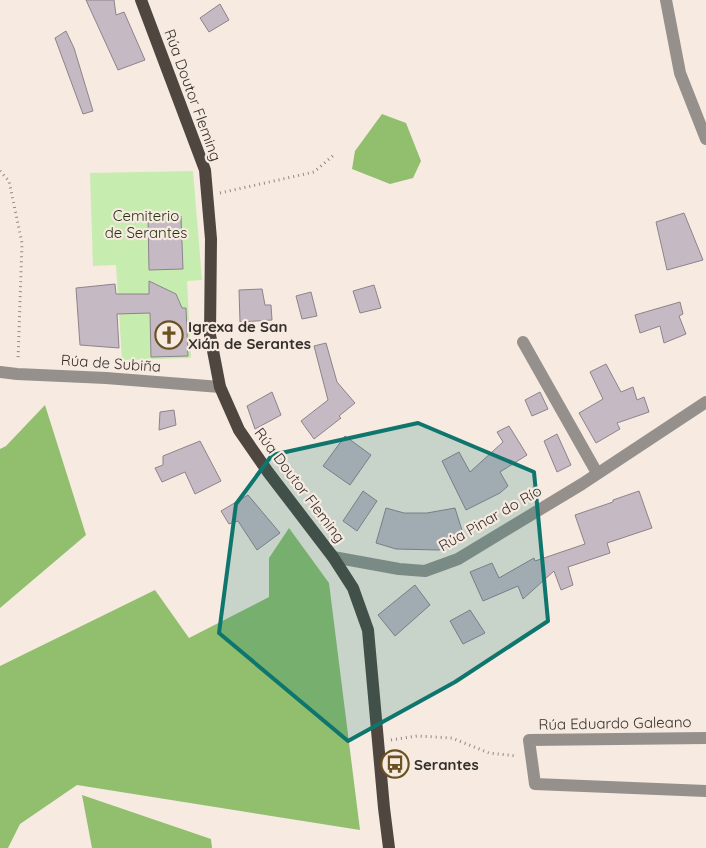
<svg xmlns="http://www.w3.org/2000/svg" width="706" height="848" viewBox="0 0 706 848" font-family="Quicksand,sans-serif">
<style>
.green{fill:#c7ecaf}
.forest{fill:#91bf6e}
.building{fill:#c5b9c3;stroke:#8e838c}
.lines{fill:none;stroke-linecap:round;stroke-linejoin:round}
.path{stroke:#928983;stroke-width:3;stroke-dasharray:1 4;stroke-linecap:butt}
.minor{stroke:#95908c;stroke-width:12}
.major{stroke:#4e463f;stroke-width:12}
.marked{fill:#0f766e;fill-opacity:0.2;stroke:#0f766e;stroke-width:4;stroke-linejoin:round}
.labels{text-anchor:middle;dominant-baseline:central;stroke-width:4.5;stroke-linejoin:round;paint-order:stroke}
.street-label{font-size:15px;fill:#35302c;stroke:#f7eae1}
.park-label{font-size:15px;fill:#1f310f;stroke:#f7eae1}
.poi-label{font-size:15px;font-weight:bold;fill:#35302c;stroke:#f7eae1;text-anchor:start}
</style>
<rect width="100%" height="100%" fill="#f7eae1"/>
<!-- green -->
<path class="green" d="M 193,171 L 202,280 L 187,281 L 191,358 L 122,360 L 116,265 L 93,266 L 90,173 Z"/>
<!-- forest -->
<path class="forest" d="M 382,114 L 406,123 L 421,161 L 413,178 L 390,184 L 352,169 L 355,151 Z
M 45,405 L 86,535 L 0,608 L 0,449 L 6,446 Z
M 289,528 L 329,583 L 360,830 L 77,785 L 20,824 L 8,848 L 0,848 L 0,666 L 155,590 L 189,638 L 269,597 L 269,558 Z
M 82,795 L 211,839 L 212,848 L 92,848 Z"/>
<!-- building -->
<path class="building" d="M 86,0 L 114,0 L 116,15 L 124,12 L 145,60 L 118,70 Z
M 220,4 L 229,20 L 209,32 L 200,18 Z
M 66,31 L 74,48 L 93,111 L 83,114 L 55,38 Z
M 684,213 L 703,260 L 667,270 L 656,222 Z
M 148,216 L 181,216 L 183,269 L 149,270 Z
M 149,281 L 176,294 L 182,308 L 186,308 L 188,356 L 151,357 L 150,313 L 117,314 L 119,348 L 80,345 L 76,288 L 115,284 L 116,294 L 149,294 Z
M 374,285 L 381,308 L 360,313 L 353,291 Z
M 262,289 L 265,305 L 271,305 L 272,320 L 240,322 L 239,290 Z
M 311,292 L 317,316 L 302,319 L 296,296 Z
M 680,302 L 683,314 L 679,316 L 686,334 L 664,343 L 660,326 L 640,333 L 635,315 Z
M 326,343 L 337,382 L 355,403 L 339,416 L 341,418 L 314,439 L 301,421 L 328,400 L 314,346 Z
M 606,364 L 621,392 L 633,387 L 637,400 L 644,397 L 649,412 L 617,423 L 620,429 L 596,443 L 579,413 L 603,399 L 590,372 Z
M 272,392 L 281,415 L 255,429 L 247,406 Z
M 540,392 L 548,409 L 532,416 L 525,400 Z
M 174,410 L 176,425 L 159,430 L 160,412 Z
M 509,426 L 527,455 L 500,472 L 508,486 L 500,493 L 466,510 L 442,461 L 459,452 L 470,472 L 503,442 L 497,432 Z
M 557,434 L 571,465 L 557,472 L 544,441 Z
M 345,436 L 371,455 L 350,485 L 323,466 Z
M 200,441 L 221,481 L 195,494 L 185,472 L 162,482 L 155,468 L 163,465 L 163,456 Z
M 363,491 L 377,501 L 357,531 L 343,521 Z
M 639,491 L 652,528 L 607,543 L 610,553 L 568,567 L 573,585 L 561,590 L 554,571 L 523,599 L 518,586 L 483,601 L 470,572 L 492,563 L 499,578 L 534,558 L 535,561 L 585,544 L 575,515 L 613,502 L 613,500 Z
M 248,495 L 280,533 L 257,550 L 238,521 L 229,524 L 221,511 Z
M 386,508 L 404,513 L 427,513 L 455,508 L 465,540 L 439,550 L 396,549 L 376,543 Z
M 415,585 L 430,605 L 395,636 L 378,615 Z
M 470,610 L 485,633 L 463,644 L 450,621 Z"/>
<g class="lines">
<!-- path -->
<path class="path" d="M 0,171 L 9,181 L 22,243 L 18,361
M 220,193 L 314,172 L 335,154
M 391,740 L 417,736 L 452,738 L 489,753 L 517,756"/>
<!-- minor -->
<path class="minor" d="M 666,0 L 680,73 L 706,139
M 523,342 L 597,473
M 0,372 L 17,374 L 106,378 L 220,387
M 333,557 L 399,569 L 425,571 L 458,559 L 582,484 L 706,402
M 706,738 L 529,740 L 535,784 L 706,791"/>
<!-- major -->
<path class="major" d="M 141,0 L 205,170 L 211,239 L 210,335 L 220,387 L 239,430 L 268,472 L 333,557 L 353,588 L 368,630 L 384,808 L 389,848"/>
</g>
<!-- marked area -->
<path class="marked" d="M 418,423 L 534,472 L 548,621 L 455,682 L 348,741 L 219,633 L 236,504 L 272,455 Z"/>
<!-- icons -->
<defs>
<g id="church-ring" transform="scale(1.4375)"><circle r="9.5" fill="#f7eae1" stroke="#6b5122" stroke-width="1.5"/><path d="M-1.2-6h2.4v3.5h3.3v2.4h-3.3V6h-2.4V-.1h-3.3v-2.4h3.3Z" fill="#6b5122"/></g>
<g id="bus-ring" transform="scale(1.4375)"><circle r="9.5" fill="#f7eae1" stroke="#6b5122" stroke-width="1.5"/><path d="M-5-6H5V4H4V6H2V4H-2V6H-4V4H-5ZM-3.5-4V0h7V-4ZM-3.5 1.2v1.5H-2V1.2ZM2 1.2v1.5H3.5V1.2Z" fill="#6b5122"/></g>
</defs>
<g fill-rule="evenodd">
<use href="#church-ring" x="169" y="335"/>
<use href="#bus-ring" x="395" y="764"/>
</g>
<g class="labels">
<!-- street labels -->
<g class="street-label">
<text transform="translate(193 95) rotate(70)">Rúa Doutor Fleming</text>
<text transform="translate(111 363) rotate(4)">Rúa de Subiña</text>
<text transform="translate(300 485) rotate(53)">Rúa Doutor Fleming</text>
<text transform="translate(490 518) rotate(-30)">Rúa Pinar do Río</text>
<text transform="translate(615 723) rotate(-1)">Rúa Eduardo Galeano</text>
</g>
<!-- park labels -->
<g class="park-label">
<text x="146" y="215">Cemiterio<tspan x="146" dy="17">de Serantes</tspan></text>
</g>
<!-- poi labels -->
<g class="poi-label">
<text x="188" y="326">Igrexa de San<tspan x="188" dy="17">Xián de Serantes</tspan></text>
<text x="414" y="764">Serantes</text>
</g>
</g>
</svg>
